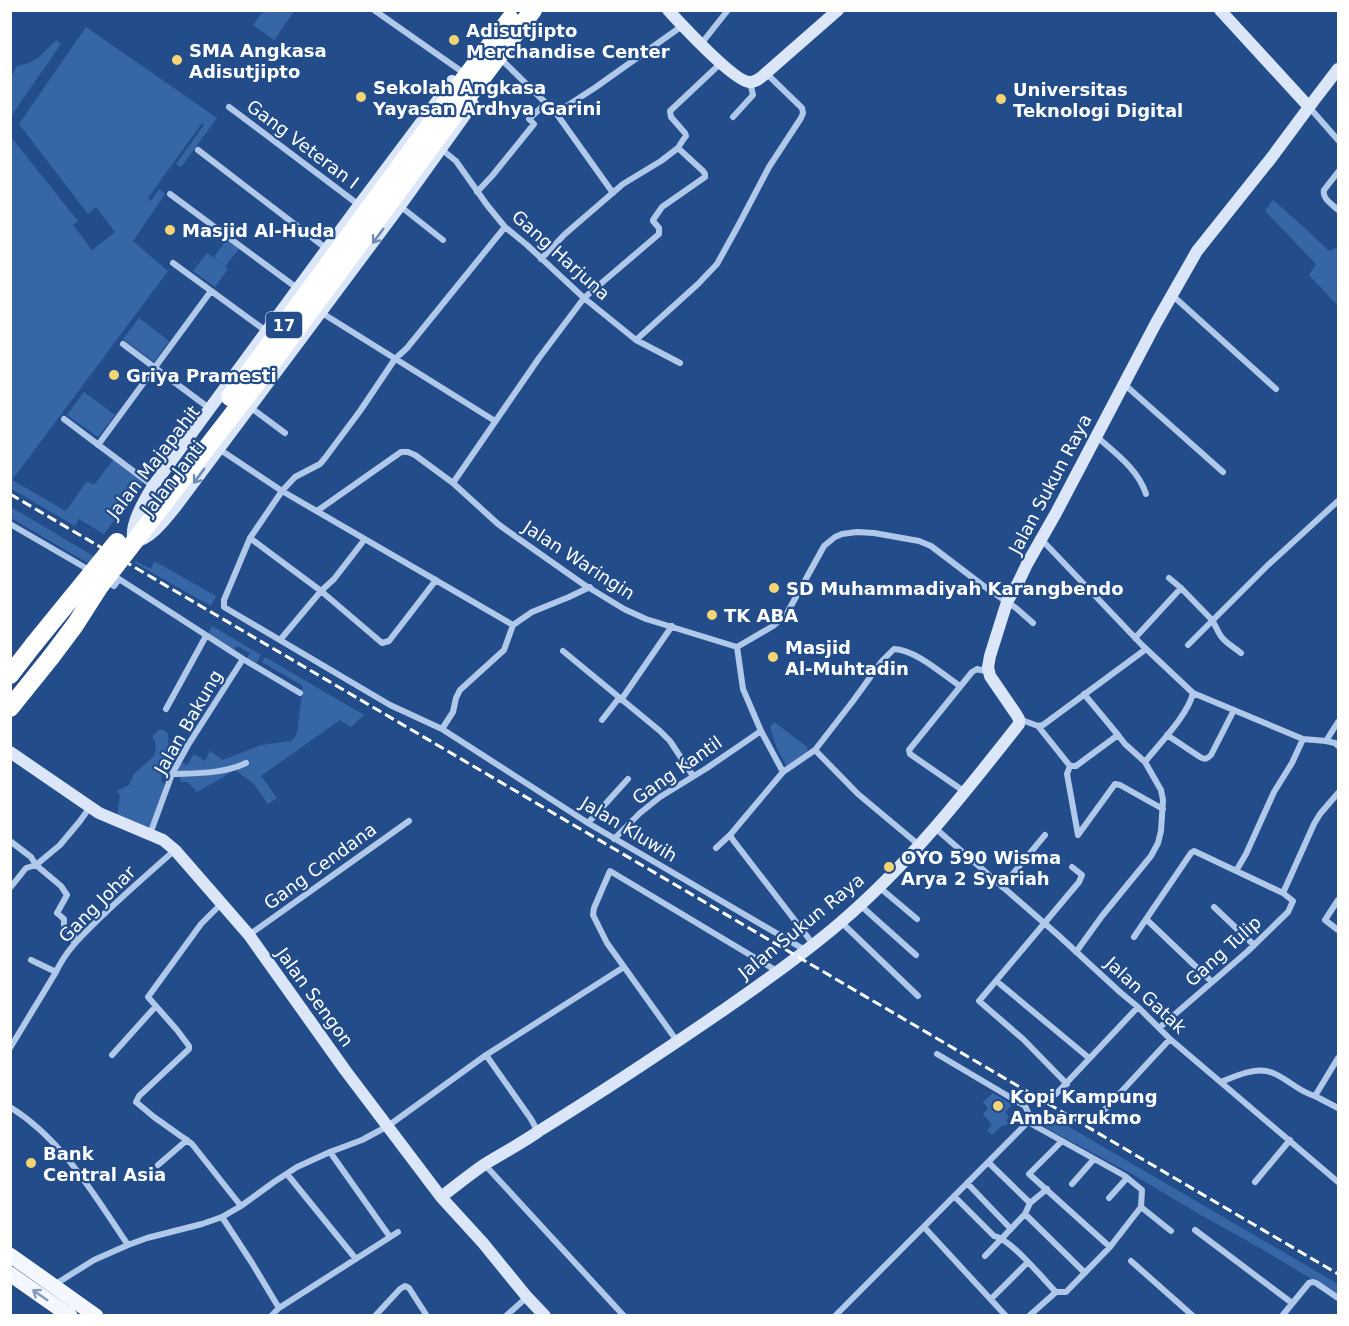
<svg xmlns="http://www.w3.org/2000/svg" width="1349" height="1326" viewBox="0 0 1349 1326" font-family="'DejaVu Sans',sans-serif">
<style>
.green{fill:#3766a7}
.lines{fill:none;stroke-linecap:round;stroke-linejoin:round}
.street{stroke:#b0c9ea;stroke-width:6}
.secondary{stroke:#dbe7f8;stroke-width:12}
.primary{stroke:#f4f8fe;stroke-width:15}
.highway{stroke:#fff;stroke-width:18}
.rail{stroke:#fff;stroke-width:3;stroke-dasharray:10 4.5;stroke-linecap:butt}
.highway-bridge{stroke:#fff;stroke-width:18}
.oneway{stroke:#6d8bb6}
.oneway2{stroke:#819abe}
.poi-dot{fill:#f5d473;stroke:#234d8a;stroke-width:2}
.labels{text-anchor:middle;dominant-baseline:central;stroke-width:4.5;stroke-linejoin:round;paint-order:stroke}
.shield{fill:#234d8a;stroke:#bdcadc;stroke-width:1.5}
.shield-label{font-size:16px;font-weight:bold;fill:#fff}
.poi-label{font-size:18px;font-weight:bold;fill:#fff;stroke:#234d8a;text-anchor:start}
.street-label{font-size:18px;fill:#fff;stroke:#234d8a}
</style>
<rect width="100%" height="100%" fill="#234d8a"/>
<!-- green -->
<path class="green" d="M 263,11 L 294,11 L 274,40 L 253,25 Z
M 86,27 L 217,118 L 181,167 L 176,164 L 204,125 L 202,123 L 148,198 L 151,201 L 159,189 L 165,194 L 133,241 L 168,271 L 12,480 L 66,511 L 87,481 L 94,485 L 113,460 L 143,482 L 104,534 L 79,519 L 75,526 L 10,488 L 11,137 L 78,221 L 73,225 L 92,250 L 115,232 L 96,207 L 88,214 L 19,124 Z
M 56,40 L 61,44 L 11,116 L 11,77 L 17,66 C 38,62 41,55 56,40 Z
M 1273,200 L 1307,230 L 1329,251 L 1338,247 L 1338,303 L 1337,305 L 1309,275 L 1316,264 L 1265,211 Z
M 227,239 L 240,248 L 225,266 L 228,269 L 215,287 L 193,271 L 207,253 L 225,266 L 214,257 Z
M 139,318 L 169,341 L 154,362 L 123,339 Z
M 84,392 L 115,415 L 98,437 L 67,415 Z
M 11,507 L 95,557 L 91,565 L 11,518 Z
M 136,561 L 151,569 L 154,561 L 216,596 L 211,606 L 135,563 Z
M 212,626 L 261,655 L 256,663 L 247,658 L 250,653 L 237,646 L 234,650 L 208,634 Z
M 265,657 L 364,715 L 351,727 L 340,720 L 261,776 L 277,798 L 268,804 L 253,783 L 235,770 L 197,792 L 188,782 L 181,782 L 177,770 L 181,762 L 187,765 L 194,754 L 205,761 L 210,751 L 223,760 L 261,745 L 291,741 L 294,739 L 297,733 L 303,686 L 262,662 Z
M 774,722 L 807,747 L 808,753 L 787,767 L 777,748 L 770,727 Z
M 158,730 L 164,730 L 168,734 L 169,762 L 163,771 L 161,781 L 164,784 L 160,799 L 148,831 L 117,817 L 120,795 L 117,791 L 129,785 L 134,774 L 154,756 L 156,750 L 155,741 L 153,739 L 153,736 Z
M 993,1093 L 1012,1105 L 1005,1112 L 1009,1117 L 1006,1120 L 1008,1123 L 1005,1126 L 1003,1125 L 992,1135 L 987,1130 L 992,1125 L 983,1114 L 988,1109 L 983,1102 Z
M 1047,1114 L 1338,1284 L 1338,1295 L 1260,1248 L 1199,1214 L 1132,1174 L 1048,1129 L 1041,1122 Z"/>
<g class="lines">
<!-- street -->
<path class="street" d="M 374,10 L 461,71
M 701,44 L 728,10
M 504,62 L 556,113 L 613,193
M 229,107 L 359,205
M 1309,107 L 1338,140
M 556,113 L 596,87 L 682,26
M 733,117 L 753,95 L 750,82
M 441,149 L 456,161 L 487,205 L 505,227 L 527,245 L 584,298 L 636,340 L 680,363
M 198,150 L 327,249
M 1338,172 L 1324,190 C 1322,199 1332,204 1338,210
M 477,192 L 492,176 L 534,124 L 529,119 L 546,103
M 170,194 L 297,288
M 400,206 L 443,240
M 505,227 L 407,348 L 395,359 L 360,411 L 325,458 L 320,464 L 295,477 L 282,491 L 250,538 L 224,600 L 224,607 L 390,705 L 442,729 L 588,823 L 805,950
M 541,259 L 565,234 L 623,184 L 661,161 L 678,148 L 683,140 L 686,136 L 685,133 L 671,117 L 670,111 L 721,63
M 173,263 L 266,331
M 1172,295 L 1276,389
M 322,313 L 495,421
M 636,340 L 698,284 L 717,264 L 738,226 L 769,167 L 801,118 L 803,113 L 802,108 L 766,73
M 123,344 L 209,408
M 1124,384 L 1223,472
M 250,407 L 285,433
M 64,419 L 153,486
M 1096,436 C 1115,453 1138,469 1146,494
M 98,445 L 211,291
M 219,449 L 282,491 L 513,625
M 453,483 L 539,358 L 584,298 L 659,234 L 659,228 L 653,221 L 653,220 L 662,207 L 705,177 L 705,174 L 703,171 L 678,148
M 317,511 L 401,452 L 408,452 L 415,455 L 453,483 L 498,524 L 509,532 L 583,584 L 624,609 L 646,619 L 737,647 L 743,689 L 761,731 L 783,772 L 815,750 L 858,794 L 919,845
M 10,524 L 91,571
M 250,538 L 321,591 L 382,643 L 389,641 L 436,580
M 1041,539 L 1142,645 L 1193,693 L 1303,739 L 1326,741 L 1335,743 L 1338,746
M 1169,578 L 1181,588 L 1212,620 C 1215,624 1216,628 1219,633 C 1223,642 1234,647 1241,653
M 106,580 L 114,586 L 119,579 L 243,659 L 300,693
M 1135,638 L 1181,588
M 280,640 L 321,591 L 334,579 L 365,539
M 1188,645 L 1267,566 L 1338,501
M 737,647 L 773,626 L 786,615 L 824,546 L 835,537 L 842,534 L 857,532 L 874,533 L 919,541 L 931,546 L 985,587 L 1016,608 L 1033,623
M 563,651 L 660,731 L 670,741 L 693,776
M 1084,694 L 1118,735
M 621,700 L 672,626
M 166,709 L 206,636
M 1019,719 L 1038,726 L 1043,725 L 1146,649
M 602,720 L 619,698
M 1038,726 L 1070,766 L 1076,766 L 1118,735 L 1125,744 L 1145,762 L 1161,790 L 1163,800 L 1161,831 L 1158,843 L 1151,856 L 1102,916 L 1076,952
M 442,729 L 453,712 L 456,698 L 460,690 L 504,650 L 513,625 L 532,612 L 569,597 L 590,587
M 1167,735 L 1200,757 C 1205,760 1207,759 1211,755 L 1234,710
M 1326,741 L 1338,722
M 815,750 L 853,701 L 882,661 L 894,649 C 916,650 942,674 960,686
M 1145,762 C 1159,744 1188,715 1193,693
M 1070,766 L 1067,774 L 1078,835
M 783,772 L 730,835 L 733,840 L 813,944
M 172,774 C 197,773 223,774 246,763
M 965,792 L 910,754 L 909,750 L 972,672 L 977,669 L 989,672
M 588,823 L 628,779
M 935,828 L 1058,935 L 1121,993 L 1138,1007 L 1170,1039 L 1338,1182
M 150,834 L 172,774 L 188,745 L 243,659
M 1078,835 L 1115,784 L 1120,785 L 1163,809
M 614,839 L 640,813 L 660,797 L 707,768 L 761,731
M 10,841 L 31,857 L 36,865 L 61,886 L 67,895 L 57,913 L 64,919 L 64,927 L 74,936 L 74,943
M 716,848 L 731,834
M 1236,871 L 1246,854 L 1274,792 L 1292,763 L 1303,739
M 879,887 L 917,919
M 1002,887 L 1045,835
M 10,888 L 26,868 L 36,865 L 60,845 L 80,821 L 90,807
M 1283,893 L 1314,824 L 1320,814 L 1338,793
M 1338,900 L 1325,920 L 1338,930
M 221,904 L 201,924 L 148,997 L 177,1030 L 189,1046 L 189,1049 L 139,1096 L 136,1102 L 154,1117 L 192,1144 L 241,1206
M 860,905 L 916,955
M 1214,907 L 1254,945
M 1146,919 L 1212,982
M 841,922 L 918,996
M 249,935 L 409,821
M 1134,937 L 1191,853 L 1194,851 L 1283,893 L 1293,901 L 1288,912 L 1248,951 L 1159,1028
M 31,960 L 56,972
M 1000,984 L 1089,1058
M 677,1041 L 607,943 L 593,915 L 594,908 L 610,871 L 777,971
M 10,1048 L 56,972 C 67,948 85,933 103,915 C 126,893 151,871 175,850
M 112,1055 L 156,1006
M 486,1055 L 531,1119 L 538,1132
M 1338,1058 L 1315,1096 L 1338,1108
M 1221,1082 C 1235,1076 1257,1066 1273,1073 C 1288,1079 1299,1092 1315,1096
M 1067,1084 L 1023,1039 L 979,1001 L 1079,882 L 1082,875 L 1072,867
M 1056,1094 L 1138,1007
M 10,1107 C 63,1140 94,1195 128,1245
M 1096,1119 L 1170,1039
M 1028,1122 L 1125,1176 L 1142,1190 L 1141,1207 L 1171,1231
M 1062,1141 L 1029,1174 L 1110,1247
M 330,1152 L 390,1237
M 988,1162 L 1030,1203
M 158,1165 L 187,1140
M 485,1165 L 624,1316
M 287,1174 L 356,1259
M 1255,1182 L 1290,1140
M 967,1183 L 1011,1229
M 1072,1184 L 1094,1159
M 954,1196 L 994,1236 C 1011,1239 1043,1279 1056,1292
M 1109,1198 L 1127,1178
M 1025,1214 L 1085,1273
M 222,1217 L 252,1263 L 279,1308
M 924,1227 L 1006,1316
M 1195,1230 L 1292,1303
M 985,1256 L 1025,1214 L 1030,1203 L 1047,1189
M 1131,1261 L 1193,1316
M 54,1285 L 94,1260 L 128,1245 L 147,1238 L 202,1224 L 222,1217 L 241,1206 L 274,1182 L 297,1167 L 330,1152 L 362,1140 L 388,1126 L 486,1055 L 624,967
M 991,1299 L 1028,1262
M 271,1316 L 279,1308 L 398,1232
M 375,1316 L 400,1289 L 405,1286 L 409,1288 L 427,1316
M 506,1316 L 527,1297
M 835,1316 L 1028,1122 L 1028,1112 L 1025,1106 L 937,1054
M 1029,1316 L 1056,1292 L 1066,1292 L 1110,1247 L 1141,1207
M 1282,1316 L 1309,1283 L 1313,1282 L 1316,1283 L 1338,1298"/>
<!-- secondary -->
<path class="secondary" d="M 668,10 C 680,23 735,83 750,82 C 756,82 762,77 766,73 L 838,10
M 1220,10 L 1309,107
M 452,81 L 359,205 L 153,486 C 145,499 128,527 134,541 C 149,542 168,516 177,505 L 400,206 L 473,104
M 10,752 L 99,813 L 163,840 L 175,850 L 249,935 L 345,1070 L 441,1197 L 483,1243 L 527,1297 L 545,1316
M 441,1197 C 456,1186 470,1174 485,1164 C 503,1153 522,1143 539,1131 C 602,1092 664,1051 725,1009 C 764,982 804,954 841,922 C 909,864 964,794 1019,724 L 1019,719 L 1016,714 L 990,676 L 988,667 L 990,656 L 1007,602 L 1018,583 L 1027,564 L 1056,513 L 1156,323 L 1197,251 L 1272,157 L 1315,99 L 1338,69"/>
<!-- primary -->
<path class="primary" d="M 10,1255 L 96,1316
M 10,1274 L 70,1316"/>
<!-- highway -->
<path class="highway" d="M 449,99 L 510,19
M 460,107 L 533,10
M 10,675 L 34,644
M 10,708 L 51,657"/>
<!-- rail -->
<path class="rail" d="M 10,494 L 1338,1274"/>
<!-- highway-bridge -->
<path class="highway-bridge" d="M 230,397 L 256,363 L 449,99
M 34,644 L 117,542
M 51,657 L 75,625 L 100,586 L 266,371 L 460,107"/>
</g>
<!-- one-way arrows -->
<defs><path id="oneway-shaft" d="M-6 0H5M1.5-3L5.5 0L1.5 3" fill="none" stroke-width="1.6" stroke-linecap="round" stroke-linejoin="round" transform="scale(1.5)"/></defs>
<g class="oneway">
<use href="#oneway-shaft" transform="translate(378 236) rotate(126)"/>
<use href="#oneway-shaft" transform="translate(199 476) rotate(126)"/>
</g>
<use class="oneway2" href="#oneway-shaft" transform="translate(40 1295) rotate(-145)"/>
<!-- markers -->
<g class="poi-dot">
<circle cx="454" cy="40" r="6"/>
<circle cx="177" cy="60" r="6"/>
<circle cx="361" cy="97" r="6"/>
<circle cx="1001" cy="99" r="6"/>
<circle cx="170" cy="230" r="6"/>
<circle cx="114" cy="375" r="6"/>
<circle cx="774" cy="588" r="6"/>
<circle cx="712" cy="615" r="6"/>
<circle cx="773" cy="657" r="6"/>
<circle cx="889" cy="867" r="6"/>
<circle cx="998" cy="1106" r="6"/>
<circle cx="31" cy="1163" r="6"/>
</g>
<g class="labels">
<!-- shield labels -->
<rect class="shield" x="266" y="312" width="36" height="26" rx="4.5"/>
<g class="shield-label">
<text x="284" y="325">17</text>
</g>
<!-- poi labels -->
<g class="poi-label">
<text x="466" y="30">Adisutjipto<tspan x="466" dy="21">Merchandise Center</tspan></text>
<text x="189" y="50">SMA Angkasa<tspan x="189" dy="21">Adisutjipto</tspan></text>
<text x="373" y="87">Sekolah Angkasa<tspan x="373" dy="21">Yayasan Ardhya Garini</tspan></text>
<text x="1013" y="89">Universitas<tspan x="1013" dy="21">Teknologi Digital</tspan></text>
<text x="182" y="230">Masjid Al-Huda</text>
<text x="126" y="375">Griya Pramesti</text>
<text x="786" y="588">SD Muhammadiyah Karangbendo</text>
<text x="724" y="615">TK ABA</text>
<text x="785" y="647">Masjid<tspan x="785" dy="21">Al-Muhtadin</tspan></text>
<text x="901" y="857">OYO 590 Wisma<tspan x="901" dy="21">Arya 2 Syariah</tspan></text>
<text x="1010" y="1096">Kopi Kampung<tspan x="1010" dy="21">Ambarrukmo</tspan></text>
<text x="43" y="1153">Bank<tspan x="43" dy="21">Central Asia</tspan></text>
</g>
<!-- street labels -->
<g class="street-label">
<text transform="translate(303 144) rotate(37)">Gang Veteran I</text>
<text transform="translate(561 255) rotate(42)">Gang Harjuna</text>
<text transform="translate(153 462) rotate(-52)">Jalan Majapahit</text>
<text transform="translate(173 478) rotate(-52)">Jalan Janti</text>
<text transform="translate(1050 484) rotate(-62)">Jalan Sukun Raya</text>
<text transform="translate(579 560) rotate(33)">Jalan Waringin</text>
<text transform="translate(188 722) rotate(-60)">Jalan Bakung</text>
<text transform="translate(677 770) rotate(-35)">Gang Kantil</text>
<text transform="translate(629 829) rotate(31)">Jalan Kluwih</text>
<text transform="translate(320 866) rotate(-36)">Gang Cendana</text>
<text transform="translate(97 904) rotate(-45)">Gang Johar</text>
<text transform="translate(801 926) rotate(-39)">Jalan Sukun Raya</text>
<text transform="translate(1223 951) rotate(-42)">Gang Tulip</text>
<text transform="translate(1146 995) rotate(43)">Jalan Gatak</text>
<text transform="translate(315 997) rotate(54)">Jalan Sengon</text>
</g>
</g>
<!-- border -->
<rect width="1349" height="1326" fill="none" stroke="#ffffff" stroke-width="24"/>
</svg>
